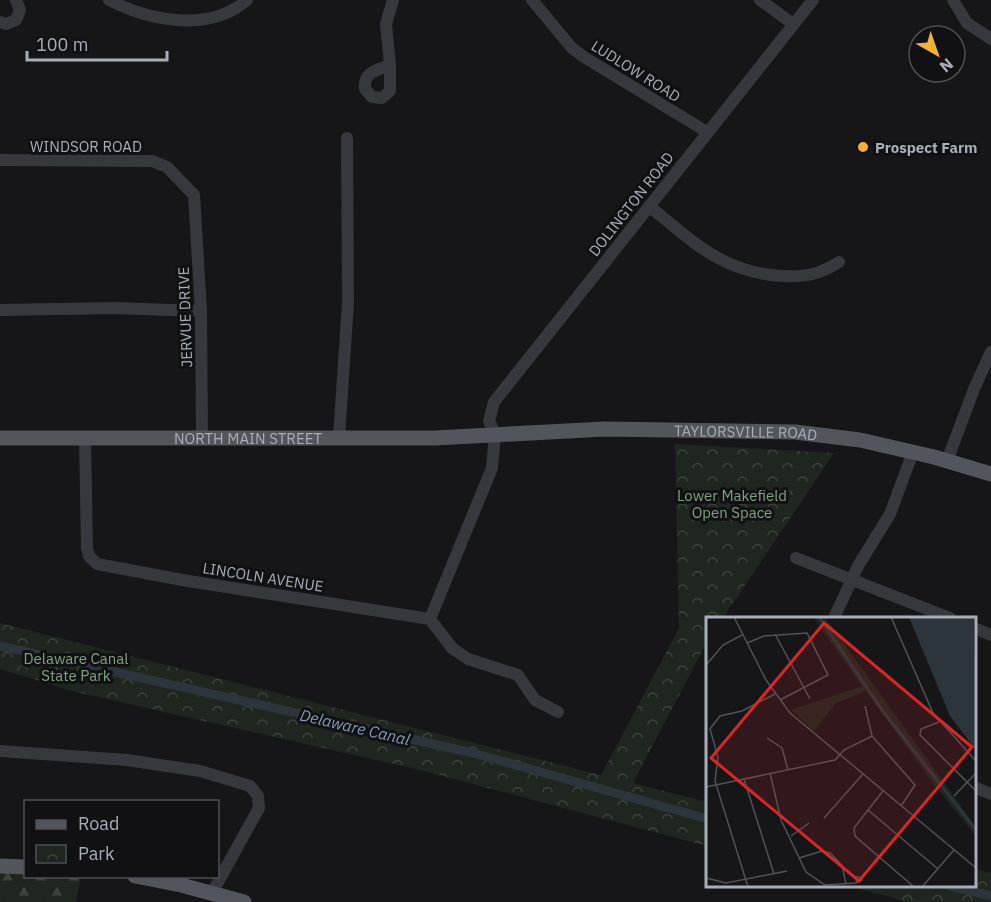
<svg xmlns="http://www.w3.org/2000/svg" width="991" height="902" viewBox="0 0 991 902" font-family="'IBM Plex Sans',sans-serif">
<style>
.forest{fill:url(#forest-firs)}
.park{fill:url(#park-crowns)}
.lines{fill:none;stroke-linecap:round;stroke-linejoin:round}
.canal{stroke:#2c353c;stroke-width:9}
.minor{stroke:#37383d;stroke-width:12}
.major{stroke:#53555c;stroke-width:15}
.poi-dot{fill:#f2b134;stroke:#111113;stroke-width:2}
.labels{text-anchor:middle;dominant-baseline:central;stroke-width:6;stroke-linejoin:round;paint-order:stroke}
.street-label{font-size:15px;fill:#a8adb8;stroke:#111113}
.poi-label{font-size:15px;font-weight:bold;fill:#a8adb8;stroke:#111113;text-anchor:start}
.park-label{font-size:15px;fill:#7fa381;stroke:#111113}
.water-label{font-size:16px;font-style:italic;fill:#7f9bb3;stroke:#111113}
.inset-river{fill:none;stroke:#2c353c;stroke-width:3}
.inset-road{fill:none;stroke:#505258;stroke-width:1.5}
.view{fill:#d62828;fill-opacity:0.15;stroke:#d62828;stroke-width:3}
.inset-edge{fill:none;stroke:#a8adb8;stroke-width:3}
</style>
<defs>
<pattern id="forest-firs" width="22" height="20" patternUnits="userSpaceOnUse" patternTransform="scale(1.5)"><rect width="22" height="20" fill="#1e261f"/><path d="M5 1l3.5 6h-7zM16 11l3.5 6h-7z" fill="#3c433d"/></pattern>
<pattern id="park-crowns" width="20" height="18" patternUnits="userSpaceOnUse" patternTransform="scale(1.5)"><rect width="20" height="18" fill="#1e261f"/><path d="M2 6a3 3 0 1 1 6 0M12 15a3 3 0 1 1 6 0" fill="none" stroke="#3c433d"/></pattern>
</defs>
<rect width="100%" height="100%" fill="#161618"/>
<!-- forest -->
<path class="forest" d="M 0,866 L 25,867 L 26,876 L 81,877 L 76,902 L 0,902 Z"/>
<!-- park -->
<path class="park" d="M 675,444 L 834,453 L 723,618 L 708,618 L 707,642 L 633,783 L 707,802 L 707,846 L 416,769 L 72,691 L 0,669 L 0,623 L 601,775 L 679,628 Z
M 975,869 L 991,873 L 991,902 L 908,902 L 849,886 L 974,886 Z"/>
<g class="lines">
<!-- canal -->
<path class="canal" d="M 0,646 L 473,753 L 708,819
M 950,886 L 991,896"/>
<!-- minor -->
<path class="minor" d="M 109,0 C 150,21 209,33 247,0
M 532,0 L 572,48 L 584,57 L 707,132
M 760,0 L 793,24
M 953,0 L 967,23 L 991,39
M 0,22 L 6,24 L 16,20 L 20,10 L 16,0
M 390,65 L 390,91 L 382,98 L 372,97 L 365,89 C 363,72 377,70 390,65 Z
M 390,65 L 386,24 L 393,0
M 0,160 L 152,161 L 167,167 L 194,195 L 201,311 L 202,437
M 649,206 C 692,241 723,273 782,276 C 805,277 819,275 839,262
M 0,310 L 114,308 L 201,311
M 339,437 L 348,302 L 347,138
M 85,438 L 87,548 L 89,556 L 97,564 L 188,581 L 430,619
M 947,461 L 974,389 L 991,352
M 796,558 L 950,618
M 834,618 L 858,566 L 890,514 L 913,452
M 430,619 L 492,468 L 495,434 L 489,421 L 494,402 L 813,0
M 430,619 L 452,648 L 468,659 L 518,675 L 535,700 L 558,712
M 974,628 L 991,635
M 0,751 L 127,760 L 200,771 L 250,786 L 258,796 L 259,808 L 212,893
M 974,787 L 991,794"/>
<!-- major -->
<g class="major">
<path id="s1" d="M 0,438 L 435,438 L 605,429 L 795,432 L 860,440 L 934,457 L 991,474"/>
<path d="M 0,866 L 26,867"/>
<path d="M 135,876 L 181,885 L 244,902"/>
</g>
</g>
<!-- markers -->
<circle class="poi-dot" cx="863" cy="147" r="6"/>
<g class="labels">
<!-- street labels -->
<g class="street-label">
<text transform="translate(636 71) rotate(32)">LUDLOW ROAD</text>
<text x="86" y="146">WINDSOR ROAD</text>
<text transform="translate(631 204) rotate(-52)">DOLINGTON ROAD</text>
<text transform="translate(185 317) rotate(-92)">JERVUE DRIVE</text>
<text stroke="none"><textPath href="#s1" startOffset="746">TAYLORSVILLE ROAD</textPath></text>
<text stroke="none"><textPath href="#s1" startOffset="248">NORTH MAIN STREET</textPath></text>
<text transform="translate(263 577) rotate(9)">LINCOLN AVENUE</text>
</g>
<!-- poi labels -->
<g class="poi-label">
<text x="875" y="147">Prospect Farm</text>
</g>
<!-- park labels -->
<g class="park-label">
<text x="732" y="495">Lower Makefield<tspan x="732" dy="17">Open Space</tspan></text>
<text x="76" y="658">Delaware Canal<tspan x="76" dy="17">State Park</tspan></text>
</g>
<!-- water labels -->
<g class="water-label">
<text transform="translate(355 727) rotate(13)">Delaware Canal</text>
</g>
</g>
<!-- overview -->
<g transform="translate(706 617)">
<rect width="270" height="270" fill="#161618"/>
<path d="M 107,0 L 119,0 L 270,210 L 270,219 L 229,169 L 160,74 L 130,86 L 108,114 L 85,93 L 156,69 Z" fill="#1e261f"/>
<path d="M 203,0 L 268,0 L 270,133 L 244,99 Z" fill="#2c353c"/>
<path class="inset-river" d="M 113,0 L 176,93 L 270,213"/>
<path class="inset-road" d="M 28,0 L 60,63 L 84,96 L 270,251M 185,0 L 227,96 L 270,144M 69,17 L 104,82M 41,26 L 58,19 L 101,16 L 122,58 L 74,83M 0,48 L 17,28 L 36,18M 159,89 L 166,119M 233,105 L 215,112 L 214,118 L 270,174M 166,119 L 209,168 L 195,189M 61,121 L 76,131 L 82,153M 64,156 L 75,203 L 100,255 L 119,268 L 150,266M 38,162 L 68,257M 0,170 L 129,143 L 138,133 L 166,119M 177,174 L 148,211 L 149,219 L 208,270M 248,179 L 270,156M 162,193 L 232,252M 118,201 L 157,157M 85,219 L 103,206M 0,235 L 0,257M 93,241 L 116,234 L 124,236 L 136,248 L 140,267M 154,260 L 156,263 L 150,266 L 151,260 ZM 0,261 L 20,266 L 81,254M 42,270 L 9,164 L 12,140 L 4,112 L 14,99 L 36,94 L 69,77M 216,270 L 248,233"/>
<path class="view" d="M 118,6 L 266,130 L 153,264 L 5,141 Z"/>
<rect width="270" height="270" class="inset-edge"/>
</g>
<!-- legend -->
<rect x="24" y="800" width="195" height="78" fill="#111113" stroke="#4d4f55" stroke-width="1.5"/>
<rect x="36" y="820" width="30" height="9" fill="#53555c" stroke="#4d4f55" stroke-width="1.5"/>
<text x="78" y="830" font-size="18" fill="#a8adb8">Road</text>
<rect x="36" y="845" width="30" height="18" fill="url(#park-crowns)" stroke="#4d4f55" stroke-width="1.5"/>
<text x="78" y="860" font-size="18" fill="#a8adb8">Park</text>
<!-- north arrow -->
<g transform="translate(937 54) rotate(140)"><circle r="28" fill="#111113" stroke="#4d4f55" stroke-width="1.5"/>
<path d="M0-4.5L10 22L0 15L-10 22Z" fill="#f2b134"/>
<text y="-9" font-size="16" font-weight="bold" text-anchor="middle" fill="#a8adb8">N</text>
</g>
<!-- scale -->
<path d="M27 51v9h140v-9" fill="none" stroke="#a8adb8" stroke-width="3"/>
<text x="36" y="51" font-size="18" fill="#a8adb8" stroke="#111113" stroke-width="4.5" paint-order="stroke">100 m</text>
</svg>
